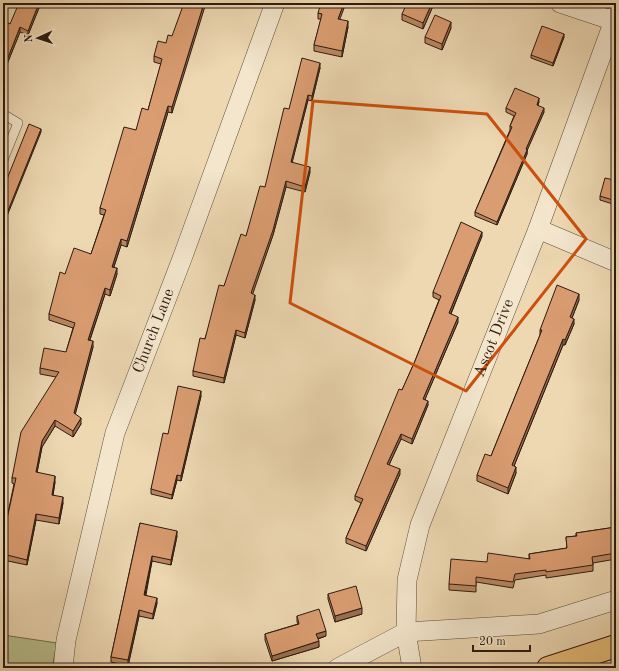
<svg xmlns="http://www.w3.org/2000/svg" width="619" height="671" viewBox="0 0 619 671" font-family="'Old Standard TT',serif">
<style>
.green{fill:#b8bf8d;stroke:#726c4f}
.lines{fill:none;stroke-linecap:round;stroke-linejoin:round}
.service-casing{stroke:#5c4a39;stroke-width:10}
.minor-casing{stroke:#5c4a39;stroke-width:20}
.primary-casing{stroke:#2c1a11;stroke-width:24}
.service{stroke:#f3e6cd;stroke-width:9}
.minor{stroke:#f3e6cd;stroke-width:19}
.primary{stroke:#e6bc79;stroke-width:22}
.wall{fill:#bb8761;stroke:#2c1a11}
.shaded-wall{fill:#996e4f;stroke:#2c1a11}
.building{fill:#da9d71;stroke:#2c1a11}
.marked{fill:none;stroke:#cc500d;stroke-width:3;stroke-linejoin:round}
.labels{text-anchor:middle;dominant-baseline:central;stroke-width:3;stroke-linejoin:round;paint-order:stroke}
.street-label{font-size:16px;fill:#2c1a11;stroke:#f3e6cd}
</style>
<rect width="100%" height="100%" fill="#edd8b2"/>
<filter id="stains"><feTurbulence type="fractalNoise" baseFrequency=".005" numOctaves="4"/><feColorMatrix values="0 0 0 0 .2 0 0 0 0 .09 0 0 0 0 .02 0 0 0 .5 -.17"/></filter>
<radialGradient id="worn" r=".72"><stop offset=".6" stop-color="#630" stop-opacity="0"/><stop offset="1" stop-color="#630" stop-opacity=".3"/></radialGradient>
<!-- green -->
<path class="green" d="M 3,635 L 57,643 L 52,668 L 3,668 Z"/>
<g class="lines">
<!-- service casing -->
<g class="service-casing">
<path id="service" d="M 3,114 L 18,123 L 3,160"/>
</g>
<!-- minor casing -->
<g class="minor-casing">
<g id="minor">
<path d="M 560,3 L 614,21"/>
<path d="M 538,229 L 616,262"/>
<path id="s1" d="M 63,668 L 66,640 L 115,433 L 183,256 L 275,3"/>
<path d="M 338,668 L 406,632 L 539,624 L 616,600"/>
<path id="s2" d="M 412,668 L 406,632 L 407,580 L 420,525 L 538,229 L 616,15"/>
</g>
</g>
<!-- primary casing -->
<g class="primary-casing">
<path id="primary" d="M 548,668 L 616,646"/>
</g>
<!-- service -->
<use href="#service" class="service"/>
<!-- minor -->
<use href="#minor" class="minor"/>
<!-- primary -->
<use href="#primary" class="primary"/>
</g>
<!-- wall -->
<path class="wall" d="M 41,3 L 28,35 L 20,32 L 3,74 L 3,21 L 10,24 Z
M 433,3 L 433,6 L 423,29 L 402,20 L 402,14 Z
M 318,13 L 340,19 L 348,27 L 342,57 L 314,51 L 314,45 L 321,19 L 318,19 Z
M 451,28 L 442,50 L 425,43 L 425,37 Z
M 172,36 L 172,113 L 168,112 L 127,247 L 121,245 L 114,267 L 117,274 L 110,296 L 105,294 L 90,340 L 93,347 L 75,414 L 81,424 L 73,437 L 55,426 L 42,447 L 37,472 L 55,482 L 53,495 L 63,503 L 59,524 L 36,520 L 27,565 L 3,560 L 3,537 L 14,484 L 12,483 L 12,478 L 56,377 L 40,374 L 40,368 L 66,352 L 73,328 L 49,320 L 49,314 L 65,274 L 91,254 L 104,215 L 100,214 L 100,208 L 136,130 L 148,110 L 161,64 L 154,62 L 154,56 Z
M 564,37 L 553,66 L 531,58 L 531,55 Z
M 320,68 L 312,101 L 308,100 L 292,162 L 310,172 L 305,192 L 286,187 L 273,235 L 252,294 L 255,300 L 245,338 L 236,335 L 224,383 L 193,376 L 193,371 L 224,286 L 246,236 L 265,187 Z
M 539,102 L 538,105 L 544,112 L 527,150 L 527,154 L 497,225 L 475,216 L 475,212 L 510,130 L 510,126 L 514,116 L 506,112 L 506,108 Z
M 616,173 L 616,205 L 600,200 L 600,196 L 614,180 Z
M 482,236 L 451,314 L 458,322 L 425,399 L 428,405 L 412,444 L 401,439 L 389,465 L 400,474 L 366,551 L 346,543 L 346,538 L 361,503 L 355,500 L 355,496 L 415,361 L 439,300 L 433,297 L 433,292 Z
M 579,300 L 572,318 L 574,324 L 565,345 L 563,345 L 514,466 L 516,473 L 508,494 L 477,481 L 477,475 L 491,456 L 540,335 L 540,330 Z
M 616,335 L 616,351 L 612,350 L 612,344 Z
M 201,396 L 181,481 L 177,480 L 172,499 L 151,494 L 151,489 L 168,434 Z
M 140,523 L 177,536 L 171,565 L 152,561 L 146,595 L 157,603 L 153,619 L 139,616 L 128,666 L 111,662 L 111,657 Z
M 616,527 L 616,559 L 593,563 L 593,571 L 546,578 L 546,575 L 515,580 L 513,588 L 476,582 L 476,592 L 449,590 L 449,584 L 487,562 L 529,559 L 529,554 L 567,548 L 566,537 L 576,536 L 576,533 Z
M 328,594 L 362,614 L 335,622 L 328,599 Z
M 297,616 L 326,636 L 318,639 L 319,647 L 272,661 L 265,640 L 265,634 L 298,624 L 297,622 Z"/>
<!-- shaded-wall -->
<path class="shaded-wall" d="M 39,3 L 41,3 L 28,35 L 28,31 Z
M 204,3 L 206,3 L 172,113 L 172,107 Z
M 344,3 L 346,3 L 338,24 L 338,19 Z
M 432,3 L 433,3 L 433,6 L 423,29 L 423,23 Z
M 348,21 L 348,27 L 342,57 L 342,51 Z
M 451,22 L 451,28 L 442,50 L 442,44 Z
M 20,27 L 20,32 L 3,74 L 3,70 Z
M 564,34 L 564,37 L 553,66 L 553,63 Z
M 320,63 L 320,68 L 312,101 L 312,96 Z
M 308,95 L 308,100 L 291,167 L 291,162 Z
M 539,98 L 539,102 L 537,108 L 537,105 Z
M 168,106 L 168,112 L 127,247 L 127,241 Z
M 544,108 L 544,112 L 526,153 L 526,149 Z
M 41,129 L 41,132 L 3,226 L 3,223 Z
M 527,150 L 527,154 L 497,225 L 497,222 Z
M 310,167 L 310,172 L 305,192 L 305,187 Z
M 286,181 L 286,187 L 273,235 L 251,299 L 251,293 Z
M 482,232 L 482,236 L 449,318 L 449,313 Z
M 121,239 L 121,245 L 112,272 L 112,267 Z
M 117,268 L 117,274 L 110,296 L 110,290 Z
M 105,288 L 105,294 L 88,345 L 88,340 Z
M 579,294 L 579,300 L 570,323 L 570,317 Z
M 255,295 L 255,300 L 245,338 L 245,333 Z
M 458,317 L 458,322 L 423,404 L 423,399 Z
M 574,319 L 574,324 L 565,345 L 565,340 Z
M 236,330 L 236,335 L 224,383 L 224,378 Z
M 563,339 L 563,345 L 512,471 L 512,465 Z
M 93,341 L 93,347 L 74,419 L 74,413 Z
M 201,391 L 201,396 L 181,481 L 181,476 Z
M 428,401 L 428,405 L 412,444 L 412,439 Z
M 81,418 L 81,424 L 73,437 L 73,431 Z
M 55,420 L 55,426 L 42,447 L 36,478 L 36,472 L 42,441 Z
M 401,434 L 401,439 L 387,469 L 387,464 Z
M 516,467 L 516,473 L 508,494 L 508,488 Z
M 400,469 L 400,474 L 366,551 L 366,546 Z
M 177,475 L 177,480 L 172,499 L 172,495 Z
M 55,476 L 55,482 L 52,501 L 52,495 Z
M 63,497 L 63,503 L 59,524 L 59,518 Z
M 36,514 L 36,520 L 27,565 L 27,560 Z
M 177,531 L 177,536 L 171,565 L 171,560 Z
M 152,556 L 152,561 L 144,600 L 144,595 Z
M 157,598 L 157,603 L 153,619 L 153,614 Z
M 362,608 L 362,614 L 335,622 L 335,616 Z
M 139,610 L 139,616 L 128,666 L 128,660 Z
M 326,631 L 326,636 L 316,639 L 316,634 Z
M 319,641 L 319,647 L 272,661 L 272,656 Z"/>
<!-- building -->
<path class="building" d="M 19,3 L 39,3 L 28,31 L 20,27 L 3,70 L 3,21 L 10,24 Z
M 184,3 L 204,3 L 172,107 L 168,106 L 127,241 L 121,239 L 112,267 L 117,268 L 110,290 L 105,288 L 88,340 L 93,341 L 74,413 L 81,418 L 73,431 L 55,420 L 42,441 L 36,472 L 55,476 L 52,495 L 63,497 L 59,518 L 36,514 L 27,560 L 3,554 L 3,537 L 16,478 L 12,478 L 21,432 L 59,372 L 40,368 L 44,348 L 66,352 L 75,323 L 49,314 L 60,272 L 65,274 L 74,248 L 91,254 L 106,210 L 100,208 L 124,127 L 136,130 L 142,108 L 148,110 L 162,59 L 154,56 L 158,41 L 166,43 L 168,35 L 172,36 Z
M 321,3 L 344,3 L 338,19 L 348,21 L 342,51 L 314,45 L 322,14 L 318,13 Z
M 407,3 L 432,3 L 423,23 L 402,14 Z
M 435,15 L 451,22 L 442,44 L 425,37 Z
M 542,26 L 564,34 L 553,63 L 531,55 Z
M 302,58 L 320,63 L 312,96 L 308,95 L 291,162 L 310,167 L 305,187 L 286,181 L 273,230 L 251,293 L 255,295 L 245,333 L 236,330 L 224,378 L 193,371 L 200,338 L 205,339 L 219,285 L 224,286 L 241,234 L 246,236 L 260,186 L 265,187 L 284,108 L 289,109 Z
M 515,88 L 539,98 L 537,105 L 544,108 L 526,149 L 527,150 L 497,222 L 475,212 L 512,127 L 510,126 L 516,113 L 506,108 Z
M 29,124 L 41,129 L 3,223 L 3,189 Z
M 616,173 L 616,201 L 600,196 L 605,178 L 614,180 Z
M 461,222 L 482,232 L 449,313 L 458,317 L 423,399 L 428,401 L 412,439 L 401,434 L 387,464 L 400,469 L 366,546 L 346,538 L 363,499 L 355,496 L 399,389 L 402,390 L 415,361 L 441,296 L 433,292 Z
M 557,285 L 579,294 L 570,317 L 574,319 L 565,340 L 563,339 L 512,465 L 516,467 L 508,488 L 477,475 L 485,454 L 491,456 L 542,330 L 540,330 Z
M 616,335 L 616,346 L 612,344 Z
M 178,386 L 201,391 L 181,476 L 177,475 L 172,495 L 151,489 L 163,433 L 168,434 Z
M 140,523 L 177,531 L 171,560 L 152,556 L 144,595 L 157,598 L 153,614 L 139,610 L 128,660 L 111,657 Z
M 616,527 L 616,553 L 592,557 L 593,565 L 546,572 L 546,570 L 515,574 L 513,582 L 476,577 L 476,586 L 449,584 L 451,559 L 487,562 L 488,553 L 530,559 L 529,554 L 567,548 L 566,537 L 577,536 L 576,533 Z
M 356,586 L 362,608 L 335,616 L 328,594 Z
M 319,609 L 326,631 L 316,634 L 319,641 L 272,656 L 265,634 L 299,624 L 297,616 Z"/>
<!-- marked area -->
<path class="marked" d="M 313,101 L 487,114 L 586,239 L 466,391 L 290,303 Z"/>
<g class="labels">
<!-- street labels -->
<g class="street-label">
<text stroke="none"><textPath href="#s1" startOffset="350">Church Lane</textPath></text>
<text stroke="none"><textPath href="#s2" startOffset="346">Ascot Drive</textPath></text>
</g>
</g>
<!-- margin -->
<rect width="619" height="671" fill="none" stroke="#edd8b2" stroke-width="16"/>
<rect x="4" y="4" width="611" height="663" fill="none" stroke="#2c1a11" stroke-width="2"/>
<rect x="8" y="8" width="603" height="655" fill="none" stroke="#2c1a11"/>
<!-- north arrow -->
<g transform="translate(38 38) rotate(267)" stroke="#f3e6cd" stroke-width="3" paint-order="stroke">
<path d="M0-3L7 15L0 10L-7 15Z" fill="#2c1a11"/>
<text y="-6" font-size="11" font-weight="bold" text-anchor="middle" fill="#2c1a11">N</text>
</g>
<!-- scale -->
<path d="M473 645v6h57v-6" fill="none" stroke="#2c1a11" stroke-width="2"/>
<text x="479" y="645" font-size="12" fill="#2c1a11" stroke="#f3e6cd" stroke-width="3" paint-order="stroke">20 m</text>
<rect width="100%" height="100%" filter="url(#stains)"/>
<rect width="100%" height="100%" fill="url(#worn)"/>
</svg>
